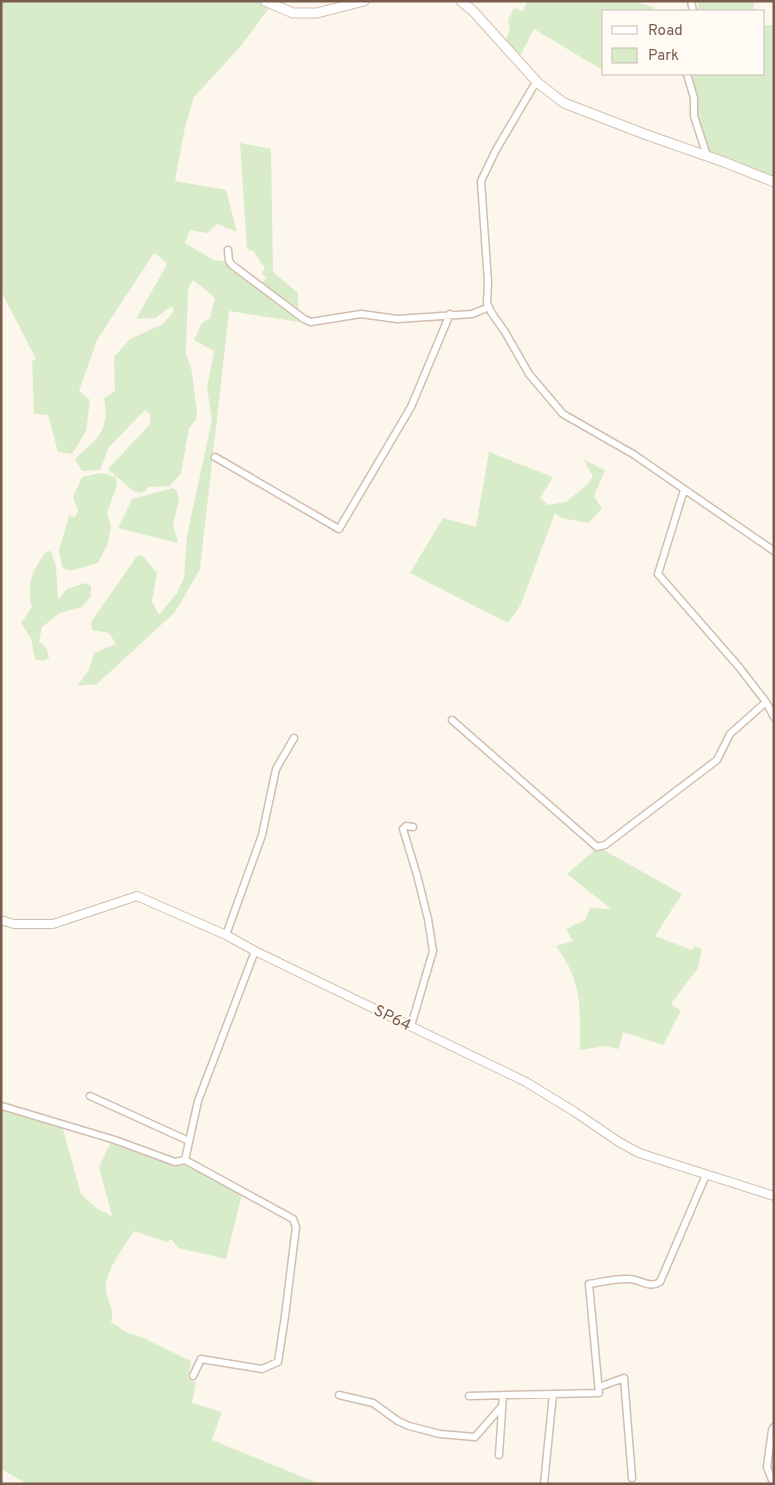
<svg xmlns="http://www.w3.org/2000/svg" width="775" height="1485" viewBox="0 0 775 1485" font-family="Overpass,sans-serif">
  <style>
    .green { fill: #d8ecc9 }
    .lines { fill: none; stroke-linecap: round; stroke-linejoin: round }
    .minor-casing { stroke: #d1beb0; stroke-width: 9 }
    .tertiary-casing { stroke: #d1beb0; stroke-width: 10 }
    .secondary-casing { stroke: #d6c0b0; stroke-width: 11 }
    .minor { stroke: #fff; stroke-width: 6 }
    .tertiary { stroke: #fff; stroke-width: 8 }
    .secondary { stroke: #fff; stroke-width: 9 }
    .labels { text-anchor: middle; stroke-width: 4; stroke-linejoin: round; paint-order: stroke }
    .street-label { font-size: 16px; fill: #7a5c4d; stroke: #fffaf3 }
  </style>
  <rect width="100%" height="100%" fill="#fdf6ec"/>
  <!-- green -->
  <path class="green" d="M1 1H262L270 7 240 47 194 97 185 127 175 181 226 190 237 232 217 224 207 233 190 230 185 243 213 260 227 262 259 285 267 278 262 274 265 268 253 251 247 249 240 143 271 149 273 272 298 293V313L306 323 229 311 200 569 175 612 97 684 77 686 89 670 94 653 116 644 109 633 92 630 91 622 137 556 142 555 157 573 152 601 159 615 177 593 184 578 187 536 212 420 207 388 214 351 194 340 202 323 210 318 215 298 193 280 188 289 186 354 191 367 197 410 196 420 189 428 181 473 170 486 149 487 142 493 133 491 108 469 150 424V414L145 410 109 447 100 470 82 471 75 459C97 438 110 432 104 398L115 391 114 357 130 339 163 324 174 311 172 306 155 318 136 319 166 266V262L154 253 97 340 79 391 90 400 86 431 72 454 58 452 48 415 34 414 32 361 36 359 1 291Z
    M527 1H631L654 7 652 11H604V71L534 29 520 56 505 41 510 30 508 20 514 8 523 11Z
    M698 1H754L753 11H698Z
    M764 25H774V179L709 152 701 130 692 74H764Z
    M489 452 553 477 540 498 548 505 566 502 587 485 593 477 584 460 605 470 594 496 602 509 588 523 561 518 555 513 521 604 508 623 410 573 443 518 476 527Z
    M101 473 116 477 117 485 107 513 111 526 108 543 98 563 70 571 62 567 59 550 69 516 75 517 78 511 73 497 82 477Z
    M173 488 177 491 179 500 173 525 178 543 118 528 132 499Z
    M51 551 56 566 58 600 67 589 85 583 91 586V596L82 607 60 613 42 627 39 641 47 649 49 658 43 661 35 659 31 638 21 623 32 607C26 583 32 571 46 552Z
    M596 849H602L682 894 655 936 692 950 695 946 702 949 698 968 671 1004 681 1011 663 1045 623 1032 619 1049 606 1046 580 1050C580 1006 583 983 556 946L573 941 566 929 585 920 590 908 611 909 567 874Z
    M6 1107 61 1122 81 1194 96 1208 112 1216 99 1167 111 1142 168 1161 186 1163 242 1194 226 1259 178 1248 171 1239 167 1242 134 1231C124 1247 104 1272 106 1291 108 1302 115 1311 111 1322L126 1332 143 1338 191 1361 188 1379 196 1382 192 1403 222 1412 212 1440 320 1484H27L1 1469V1110Z"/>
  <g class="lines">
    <defs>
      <path id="minor" d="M691 1 693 11
        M687 74 694 98V116L707 156
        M538 83 533 87 496 150 481 181 488 282 487 303 491 312 505 332 529 374 563 414 633 454 774 551
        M228 250 229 261 232 265 304 319 311 322 361 314 397 319 472 314 489 307
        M215 457 339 529 411 407 450 314
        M684 490 658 574 739 667 766 702 774 717
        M452 720 597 847 605 845 717 760 730 734 766 702
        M226 935 262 835 276 769 294 738
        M411 1026 433 951 428 919 417 875 403 829 406 826 413 827
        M90 1096 189 1141
        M1 1107 2 1106 115 1140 175 1162 185 1160
        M193 1376 201 1359 262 1369 278 1362 285 1316 296 1227 293 1219 185 1160 198 1101 255 951
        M599 1387 624 1378 632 1478
        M339 1395 373 1403 398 1421 409 1426 440 1434 475 1437 502 1406
        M469 1396 599 1393 589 1284C602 1282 616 1278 629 1279 640 1279 649 1289 660 1282L706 1175
        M499 1455 503 1395
        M772 1480 767 1467 772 1430 774 1427
        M544 1484 553 1394"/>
      <path id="tertiary" d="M1 920 14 924H53L137 896 226 935 255 951 526 1082 575 1112 619 1142 639 1153 774 1196"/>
      <path id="secondary" d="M265 1 293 13H317L364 1
        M461 1 473 11 538 83 564 103 647 135 724 162 774 182"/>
    </defs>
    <!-- minor casing -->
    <use href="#minor" class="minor-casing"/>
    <!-- tertiary casing -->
    <use href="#tertiary" class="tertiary-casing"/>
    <!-- secondary casing -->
    <use href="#secondary" class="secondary-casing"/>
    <!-- minor -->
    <use href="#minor" class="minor"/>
    <!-- tertiary -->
    <use href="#tertiary" class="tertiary"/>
    <!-- secondary -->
    <use href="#secondary" class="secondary"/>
  </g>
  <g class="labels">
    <!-- street labels -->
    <g class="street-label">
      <text transform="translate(393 1017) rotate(26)" y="6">SP64</text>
    </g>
  </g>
  <!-- border -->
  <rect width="775" height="1485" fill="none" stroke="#7a5c4d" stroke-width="5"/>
  <!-- legend -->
  <rect x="602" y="10" width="162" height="65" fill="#fffaf3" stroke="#cabbb1"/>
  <rect x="612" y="26" width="25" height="8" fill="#ffffff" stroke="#cabbb1"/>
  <text x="648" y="35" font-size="15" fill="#7a5c4d">Road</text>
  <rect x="612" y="48" width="25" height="15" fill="#d8ecc9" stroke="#cabbb1"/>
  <text x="648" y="60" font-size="15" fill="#7a5c4d">Park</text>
</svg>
